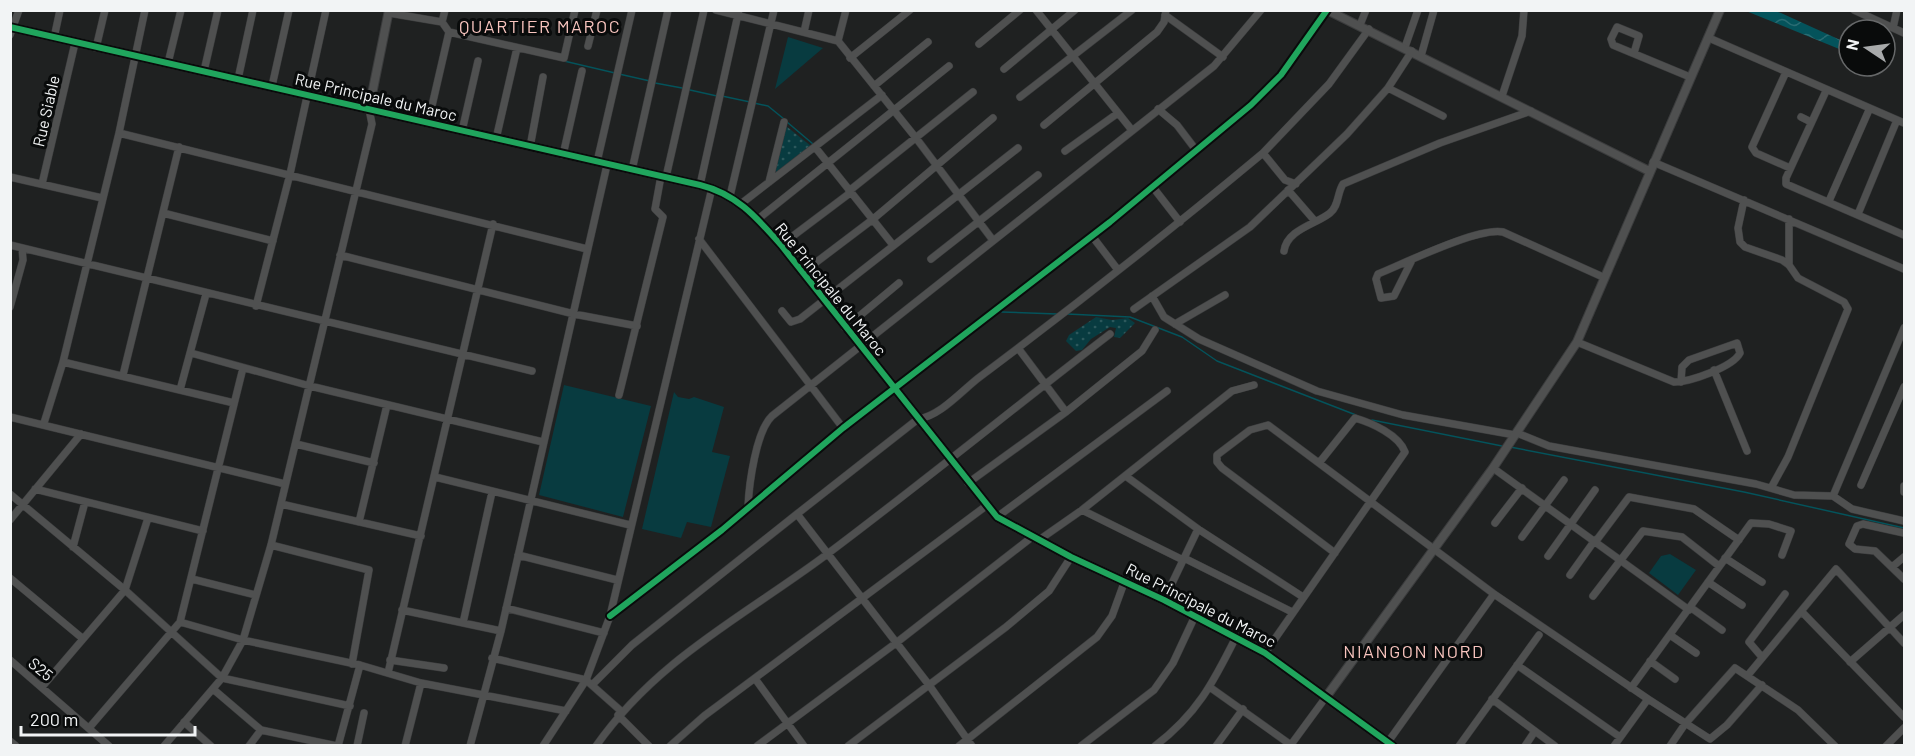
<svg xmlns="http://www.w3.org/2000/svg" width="1915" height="756" viewBox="0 0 1915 756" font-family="Barlow,sans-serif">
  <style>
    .grass { fill: url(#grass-dots) }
    .garden { fill: #083b40 }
    .water { fill: url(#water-waves) }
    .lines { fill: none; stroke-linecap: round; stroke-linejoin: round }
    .stream { stroke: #04535b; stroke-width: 1.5 }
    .minor-casing { stroke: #3b3c3d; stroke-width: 8 }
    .tertiary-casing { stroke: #3b3c3d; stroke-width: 10 }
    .minor { stroke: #4f5050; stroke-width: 7 }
    .tertiary { stroke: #4f5050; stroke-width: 8 }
    .cycleway-casing { stroke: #090b0b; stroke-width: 10 }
    .cycleway { stroke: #20a55d; stroke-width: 6 }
    .labels { text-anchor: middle; stroke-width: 6; stroke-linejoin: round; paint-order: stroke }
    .street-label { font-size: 16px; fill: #f2f4f5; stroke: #090b0b }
    .neighbourhood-label { font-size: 18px; letter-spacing: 1.5px; fill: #f9c5bf; stroke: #090b0b }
  </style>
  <defs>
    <pattern id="grass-dots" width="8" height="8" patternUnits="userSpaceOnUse" patternTransform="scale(1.5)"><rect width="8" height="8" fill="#083b40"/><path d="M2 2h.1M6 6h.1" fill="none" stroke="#2c585c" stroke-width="1.8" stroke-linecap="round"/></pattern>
    <pattern id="water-waves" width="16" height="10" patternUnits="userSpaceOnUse" patternTransform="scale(1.5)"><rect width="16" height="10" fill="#04535b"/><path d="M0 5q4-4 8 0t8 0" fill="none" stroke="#296c73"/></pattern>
  </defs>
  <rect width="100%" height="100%" fill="#1f2121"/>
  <!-- grass -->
  <path class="grass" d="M786 126 811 146 774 176Z
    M1096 317 1112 320 1128 318 1135 323 1120 338 1114 337 1116 328 1110 327 1091 339 1082 350 1076 351 1066 341 1069 335Z"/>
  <!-- garden -->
  <path class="garden" d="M788 37 823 48 775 89Z
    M564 385 651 406 623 517 539 495Z
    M674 392 678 397 689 399 694 397 724 407 712 452 730 456 711 527 687 522 681 538 642 529Z
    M1670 554 1696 570 1678 595 1649 573 1661 556Z"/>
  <!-- water -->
  <path class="water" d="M1746 11H1775L1781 13 1849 44V53Z"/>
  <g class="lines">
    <!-- stream -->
    <path class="stream" d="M564 61 615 73
      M619 74 650 81
      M655 83 682 88
      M690 90 717 96
      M722 96 750 102
      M754 103 768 106 784 119
      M787 122 813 144
      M1002 312 1057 314
      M1067 314 1130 317 1182 337 1217 361 1356 415
      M1372 420 1502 446
      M1510 447 1744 492 1904 528"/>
    <defs>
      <path id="minor" d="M445 10 442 22 449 32 564 58 575 10
        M716 10 838 41 916 138 992 239
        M1036 10 1131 129
        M1854 10 1904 33
        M389 13 442 22
        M1165 15 1223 57
        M1360 25 1366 10
        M1893 28 1897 10
        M804 32 809 10
        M10 35 19 10
        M54 38 60 10
        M1709 38 1904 123
        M838 41 846 10
        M979 44 1020 10
        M588 46 597 10
        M1405 47 1418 10
        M96 48 105 10
        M1634 53 1639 36 1617 27 1611 39 1613 45 1690 77
        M1421 56 1434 10
        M850 58 910 10
        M168 63 181 10
        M1004 69 1075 10
        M204 71 218 10
        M1786 72 1752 147 1756 153 1790 168
        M238 79 253 10
        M272 86 289 10
        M874 86 928 42
        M1388 88 1443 116
        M1826 91 1786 178V184L1904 235
        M1502 96 1522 36 1524 10
        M1020 97 1132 10
        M1158 109 1177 125 1196 150
        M1801 117 1811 122
        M428 123 449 32
        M1044 125 1157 32 1164 22 1166 10
        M462 131 478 61
        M119 133 587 249
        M496 139 517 48
        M530 147 543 77
        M815 147 893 245
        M1065 151 1118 113
        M1263 153 1329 84 1369 29
        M563 155 582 71
        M597 162 632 10
        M1653 162 1904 269
        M632 170 668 10
        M10 177 102 198
        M666 177 704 10
        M769 182 784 122
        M42 184 75 43
        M700 185 739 10
        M1152 186 1180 222
        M1288 190 1314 220
        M849 191 973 92
        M730 196 774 10
        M1744 200 1738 228 1740 242 1745 247 1782 260 1789 265 1798 278 1844 302 1848 309 1788 457 1771 488
        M1829 201 1869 110
        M742 203 882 95
        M163 213 273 241
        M1858 214 1897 120
        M758 219 949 66
        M1789 219V265
        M1092 236 1118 270
        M699 239 843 428
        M10 245 532 371
        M781 245 850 193
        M1284 251C1287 229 1317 224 1330 213 1339 206 1337 193 1343 184L1440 143 1531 111
        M340 255 574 314 637 326
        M931 259 1038 175
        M1412 260 1394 296 1381 298 1376 279 1378 274C1405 263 1478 227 1503 232L1603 277
        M802 273 872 220 993 118
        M1152 296 1164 317 1199 339 1317 391 1403 415 1515 435
        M256 306 290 174 326 10
        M10 307 23 260 22 248
        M1134 309 1250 227 1347 134 1388 88 1412 51
        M782 311 791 322 800 319 1018 148
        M1175 324 1225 295
        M845 328 899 283
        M1904 328 1833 496 1852 509 1904 521
        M1577 342 1674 382C1690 382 1733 367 1740 353L1737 343 1689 360 1682 367 1681 382
        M1018 348 1066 412
        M191 353 310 386 543 442
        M63 362 234 403
        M1714 370 1747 451
        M123 375 179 147
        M180 390 206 294
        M619 395 663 217 655 209 661 176
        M10 417 285 484
        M44 423 63 362 119 133 145 10
        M1517 433 1549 446 1756 484 1794 495 1833 496
        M296 444 374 463
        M1493 468 1689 610
        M435 477 630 525
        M1127 477 1198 529
        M968 483 1066 412 1142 351 1155 330
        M1861 485 1904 387
        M1904 486V492
        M35 489 203 531
        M10 494 125 590 222 678 350 706
        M281 504 421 536
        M748 507C749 484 756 431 772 416L1214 66 1261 10
        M1082 510 1232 391 1254 385
        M997 517 1167 391
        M10 520 81 434
        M359 522 387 405
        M1495 523 1522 488
        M1904 533 1863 524 1857 526 1849 544 1855 549 1875 551 1904 579
        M1522 537 1564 480
        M1039 540 1082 510 1183 560
        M1596 541 1629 497 1694 509 1739 540
        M271 545 369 570 352 664
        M73 547 85 502
        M1335 553 1222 468 1217 462V455L1250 430 1268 425 1494 594 1388 742
        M518 555 617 580
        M1548 556 1595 490
        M1184 558 1292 612
        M1725 558 1762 582
        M1892 567 1904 557
        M1570 575 1595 540
        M10 578 82 638
        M192 579 256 595
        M1708 582 1742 605
        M1494 594 1648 699 1614 746
        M1593 596 1643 531 1682 537 1719 566
        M1164 600 1198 529 1303 597
        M1690 607 1722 630
        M506 608 604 633
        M402 610 501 631
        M1802 612 1904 717
        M610 616 722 530 843 428 1110 222 1251 105 1281 75 1327 10
        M180 622 243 640 360 665 421 683 566 711
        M463 623 492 492
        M1670 635 1696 653
        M1265 653 1405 452C1399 435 1372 423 1355 418L1319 463
        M1761 656 1749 642 1785 594
        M492 658 586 680 621 711
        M10 660 109 746
        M390 660 444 668
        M1650 661 1675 679
        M1850 662 1904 615
        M1517 665 1620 737
        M388 673 493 224
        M1748 675 1836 569 1904 643
        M756 680 804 746
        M593 684 632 645 797 514
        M42 687 125 590 148 518
        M1211 688 1291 745
        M1631 688 1751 523 1769 524 1791 531 1782 555
        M213 689 261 730 337 746
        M1492 699 1555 746
        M1648 699 1710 739 1727 725 1762 685
        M618 715 649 746
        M184 722 211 746
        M89 728 180 622 243 368
        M10 741 16 746
        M164 746 222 678 243 640 271 545 372 124 369 109
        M249 746 261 730
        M338 746 360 665
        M357 746 364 713
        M405 746 421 683
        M470 746 501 631 607 165
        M543 746 586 680 610 616 712 188
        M596 746C657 659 743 617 826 555 922 483 1015 407 1110 334
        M670 746 704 716 986 506
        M757 746 896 643 1032 537
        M848 746 1006 627 1049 591 1071 557
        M959 746 1097 637 1112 616 1124 583
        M972 746 929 685 797 514 918 419C941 416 963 389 981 376 1077 304 1171 230 1263 153L1285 180 1296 184
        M1081 746 1154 690 1173 663 1195 616
        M1155 746C1197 714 1213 683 1236 637
        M1216 746 1243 709
        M1290 746 1326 697
        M1459 746 1539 635
        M1525 746 1535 731
        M1670 746 1685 724 1735 668 1798 710 1835 746
        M1886 746 1904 728"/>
      <path id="tertiary" d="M1327 10 1649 171
        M10 27 700 185C737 194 757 218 781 245L997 517 1071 557 1164 600 1265 653 1393 746
        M369 109 389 10
        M1326 697 1493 468 1577 342 1720 10"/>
    </defs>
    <!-- minor casing -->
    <use href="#minor" class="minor-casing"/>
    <!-- tertiary casing -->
    <use href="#tertiary" class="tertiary-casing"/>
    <!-- minor -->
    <use href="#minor" class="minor"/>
    <!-- tertiary -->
    <use href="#tertiary" class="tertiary"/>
    <defs>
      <path id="cycleway" d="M10 27 700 185C737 194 757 218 781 245L997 517 1071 557 1164 600 1265 653 1393 746
        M610 616 722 530 843 428 1110 222 1251 105 1281 75 1327 10"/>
    </defs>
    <!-- cycleway casing -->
    <use href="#cycleway" class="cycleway-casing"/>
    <!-- cycleway -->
    <use href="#cycleway" class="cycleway"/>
  </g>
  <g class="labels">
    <!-- street labels -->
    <g class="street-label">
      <text transform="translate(376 97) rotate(13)" y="6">Rue Principale du Maroc</text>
      <text transform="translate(46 111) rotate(-77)" y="6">Rue Siable</text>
      <text transform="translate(831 289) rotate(51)" y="6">Rue Principale du Maroc</text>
      <text transform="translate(1201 605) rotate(27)" y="6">Rue Principale du Maroc</text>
      <text transform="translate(41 669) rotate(40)" y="6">S25</text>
    </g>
    <!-- neighbourhood labels -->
    <g class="neighbourhood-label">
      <text x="540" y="33">QUARTIER MAROC</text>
      <text x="1414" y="658">NIANGON NORD</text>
    </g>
  </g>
  <!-- border -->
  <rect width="1915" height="756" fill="none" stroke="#f2f4f5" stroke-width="24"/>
  <!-- north arrow -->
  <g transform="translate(1867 48) rotate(283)"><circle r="28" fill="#090b0b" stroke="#666869" stroke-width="1.5"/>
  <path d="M0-4.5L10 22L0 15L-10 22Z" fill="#a8aaab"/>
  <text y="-9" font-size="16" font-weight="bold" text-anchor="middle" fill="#f2f4f5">N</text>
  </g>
  <!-- scale -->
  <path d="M21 726v9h174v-9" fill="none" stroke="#f2f4f5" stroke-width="3"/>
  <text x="30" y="726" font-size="18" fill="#f2f4f5" stroke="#090b0b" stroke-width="4.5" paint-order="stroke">200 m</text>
</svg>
